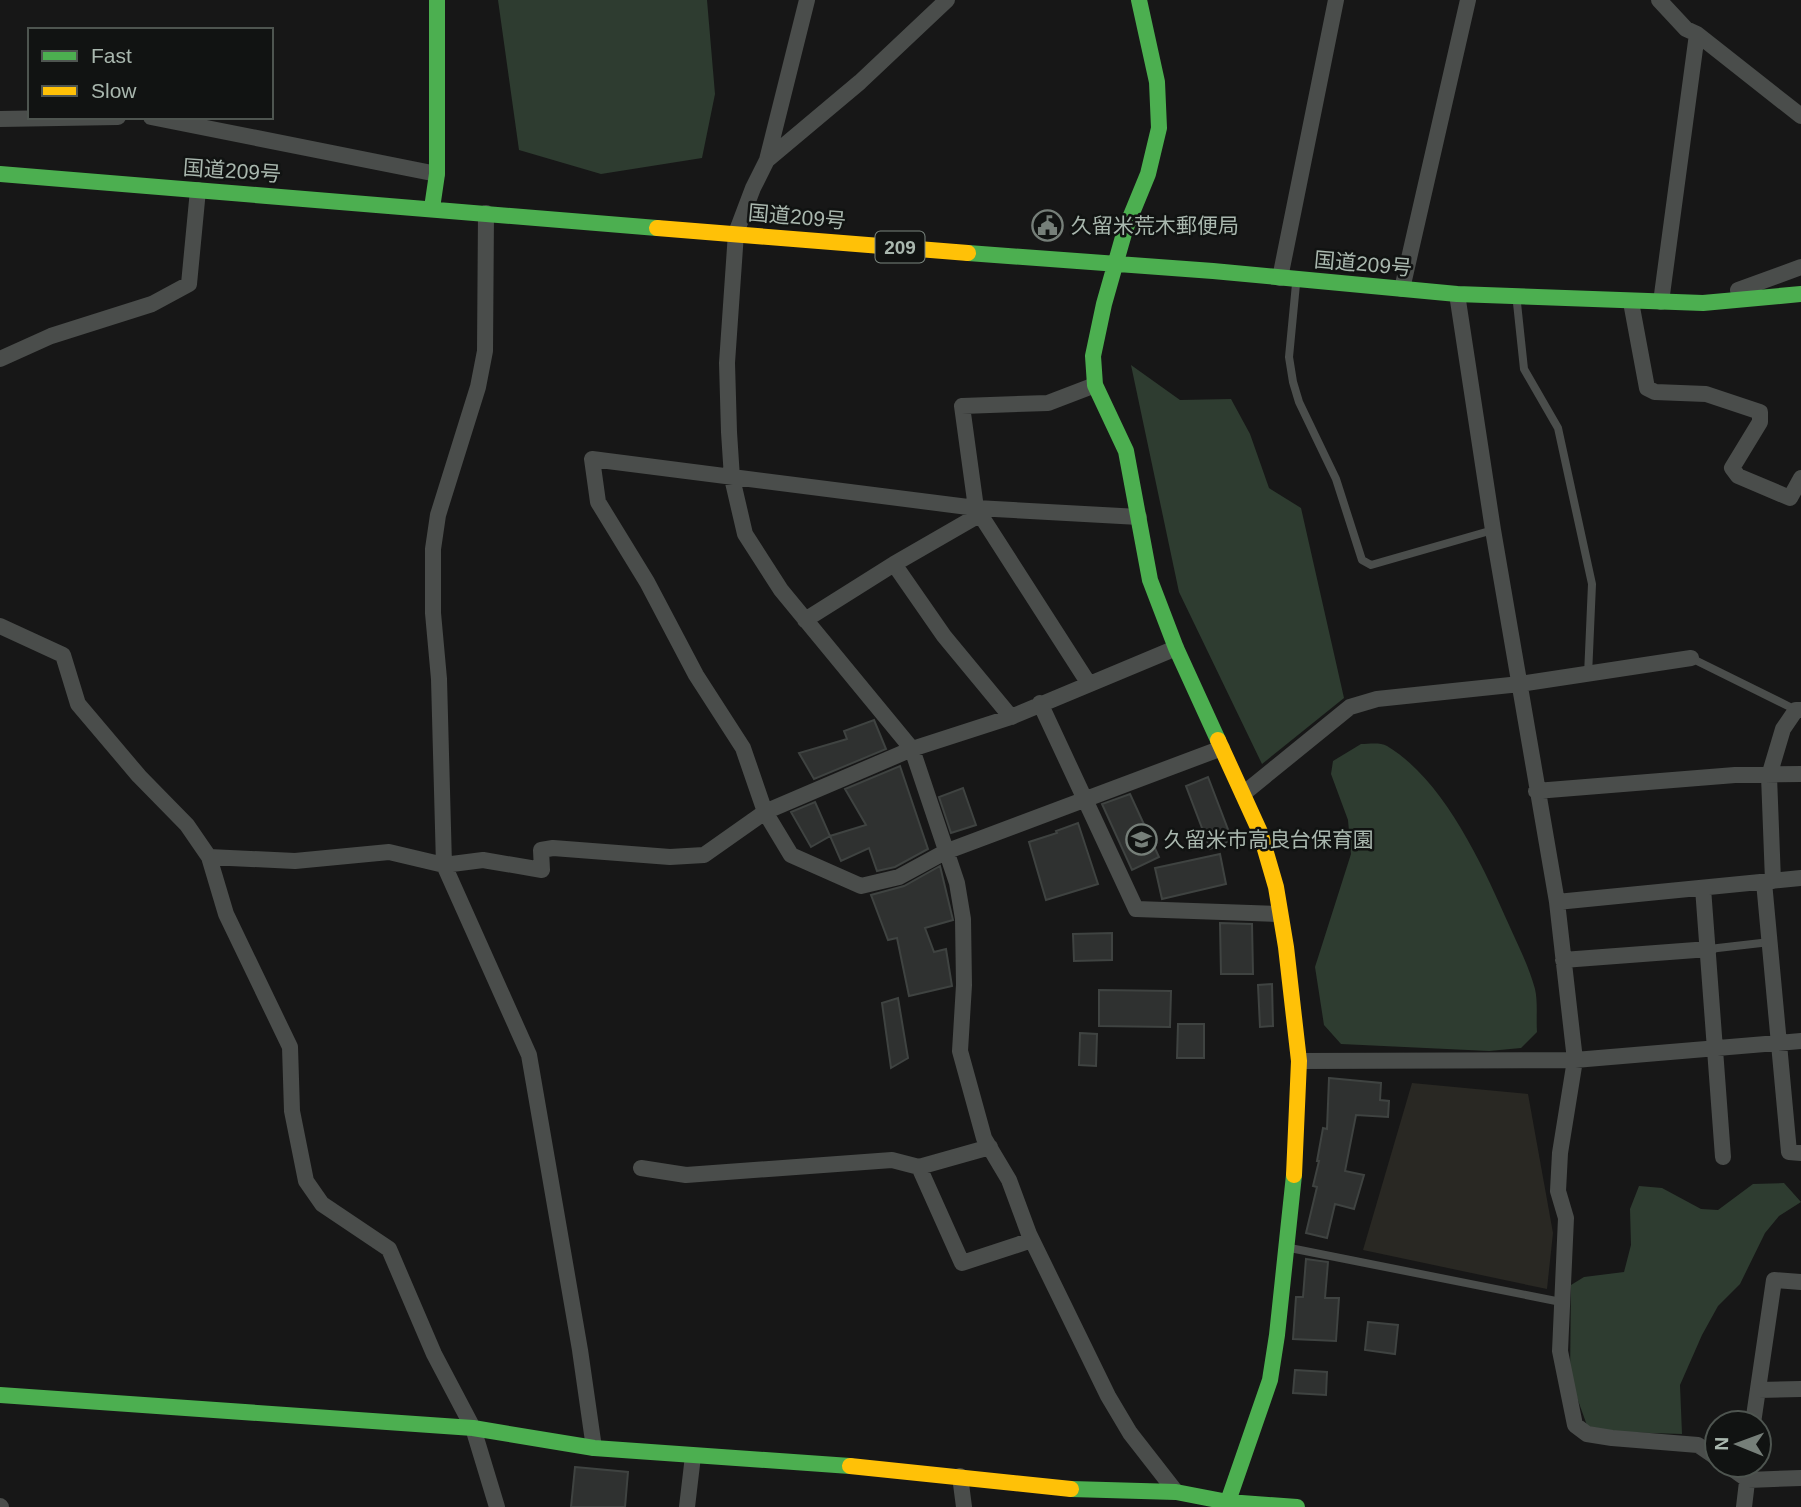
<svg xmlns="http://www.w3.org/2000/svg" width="1801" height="1507" viewBox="0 0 1801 1507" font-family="Arial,'Noto Sans JP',sans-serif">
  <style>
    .green { fill: #292823 }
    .water { fill: #2e3c30 }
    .building { fill: #2f3130; stroke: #3f4341; stroke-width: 2 }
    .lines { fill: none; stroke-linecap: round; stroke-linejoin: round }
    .lane { stroke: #4a4d4b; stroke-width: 8 }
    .street { stroke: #4a4d4b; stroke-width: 16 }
    .fast { stroke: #4caf50; stroke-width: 16 }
    .slow { stroke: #ffc107; stroke-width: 16 }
    .labels { text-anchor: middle; stroke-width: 5; stroke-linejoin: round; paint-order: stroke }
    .shield { fill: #111312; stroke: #7b867f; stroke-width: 2 }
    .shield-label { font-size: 19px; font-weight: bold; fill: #a9b7ae }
    .street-label { font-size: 21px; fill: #a9b7ae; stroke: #111312 }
    .poi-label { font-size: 21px; fill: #a9b7ae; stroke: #111312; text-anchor: start }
  </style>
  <rect width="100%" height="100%" fill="#171717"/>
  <!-- green -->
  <path class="green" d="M1412 1083 1528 1094 1553 1233 1547 1289 1363 1250Z"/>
  <!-- water -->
  <path class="water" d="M498 0H707L715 94 702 158 601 174 519 150Z
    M1131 365 1180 400 1231 399 1250 434 1269 488 1301 508 1344 698 1262 764 1179 592Z
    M1361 744C1369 744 1380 742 1387 746 1444 780 1483 866 1509 925 1518 945 1529 967 1535 989 1538 1002 1536 1018 1537 1032L1521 1048 1489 1051 1341 1044 1324 1025 1315 967 1351 854 1348 820 1331 774 1333 761Z
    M1784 1183 1801 1202 1779 1216 1765 1233 1740 1284 1718 1306 1702 1335 1680 1385 1682 1434 1589 1431 1570 1378 1571 1285 1584 1277 1624 1272 1631 1245 1630 1209 1639 1186 1662 1188 1701 1209 1718 1210 1753 1184Z"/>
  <!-- building -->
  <path class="building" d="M874 720 886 749 814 779 799 753 847 739 844 731Z
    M900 766 928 849 895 867 877 871 869 848 841 861 830 836 866 825 845 789Z
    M1208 777 1232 840 1210 849 1186 786Z
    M963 788 976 825 951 833 939 797Z
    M1130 794 1159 857 1132 870 1102 804Z
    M815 802 830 836 811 847 791 812Z
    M1078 823 1098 884 1046 900 1029 842 1057 833 1056 831Z
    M1220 854 1226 884 1162 899 1155 868Z
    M940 866 953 920 925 928 934 952 946 949 952 986 909 996 897 938 888 940 871 895 904 886Z
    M1220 923 1252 924 1253 974H1221Z
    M1112 933V960L1074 961 1073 934Z
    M1272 984 1273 1026 1260 1027 1258 985Z
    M1099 990 1171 991 1170 1027 1099 1026Z
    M898 998 908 1058 891 1068 882 1003Z
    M1178 1024H1204V1058H1177Z
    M1080 1033 1097 1034 1096 1066 1079 1065Z
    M1329 1078 1381 1083 1380 1100 1389 1101 1388 1117 1356 1115 1345 1171 1364 1175 1354 1209 1335 1204 1327 1238 1306 1233 1317 1187 1313 1186 1319 1161H1317L1323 1128 1327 1129Z
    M1306 1259 1328 1262 1325 1298H1339L1336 1341 1293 1339 1296 1297H1303Z
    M1368 1322 1398 1325 1395 1354 1365 1350Z
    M1295 1370 1327 1372 1326 1395 1293 1393Z
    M575 1467 628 1472 625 1507H571Z"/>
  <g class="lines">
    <!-- lane -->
    <path class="lane" d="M1296 284 1289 357 1293 382 1299 402 1336 479 1362 560 1371 565 1493 530
      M1517 303 1524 369 1558 428 1592 584 1588 675
      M1691 658 1796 710
      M1709 949 1770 942
      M1290 1248 1561 1302"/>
    <!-- street -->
    <path class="street" d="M807 0 767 160 753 188 736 233 727 363 729 432 732 478 745 534 781 590 912 749 957 883 963 919 964 985 960 1051 984 1138 1009 1180 1029 1234 1108 1396 1130 1433 1176 1492
      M1659 0 1686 29 1697 34 1801 116
      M151 117 437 174
      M0 119 118 117
      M767 160 860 82 947 0
      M486 213 485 351 478 387 438 515 433 549V613L439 679 444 865 529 1055 580 1350 594 1448
      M1280 278 1336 0
      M1402 289 1468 0
      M1738 290 1801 267
      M1457 294 1493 530 1557 902 1575 1060 1560 1153 1558 1191 1566 1218 1560 1351 1575 1425 1587 1434 1612 1438 1698 1445 1717 1458
      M1631 302 1647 388 1655 392 1706 394 1760 412V422L1732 468 1738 476 1790 498 1801 478
      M1661 302 1697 34
      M0 359 51 336 152 304 189 284 198 190
      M1139 517 976 508 592 459 598 502 647 582 696 675 743 748 765 812 791 855 861 886 899 877 945 852 1222 748
      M894 564 944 636 1011 717
      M805 620 894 564 979 515
      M0 626 63 655 78 704 139 776 187 825 209 857 226 914 290 1047 292 1111 306 1181 322 1204 389 1249 434 1354 473 1428 497 1507
      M1089 684 976 508 962 406 1048 403 1095 385
      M1040 703 1136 909 1280 914
      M1536 791 1735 775 1801 774
      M1243 794 1350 707 1377 699 1520 684 1691 658
      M209 857 295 861 389 852 444 865 483 860 542 870 541 850 553 848 670 857 704 855 765 812 912 749 1011 717 1176 648
      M1773 881 1769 776 1783 729 1796 710H1801
      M1764 882 1789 1152 1801 1153
      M1703 888 1723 1157
      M1557 902 1801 878
      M1563 960 1709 949
      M1299 1061 1575 1060 1801 1041
      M919 1167 962 1263 1032 1240
      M641 1168 686 1175 892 1160 919 1167 990 1147
      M1758 1390 1801 1389
      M1753 1423 1774 1280 1801 1282
      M1727 1465 1748 1480 1801 1478
      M960 1476 964 1507
      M0 1506 1 1507
      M687 1507 693 1456
      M1744 1507 1749 1465"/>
    <!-- fast -->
    <path class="fast" d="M1139 0 1157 82 1159 128 1148 174 1125 230 1104 304 1093 356 1095 385 1126 451 1150 580 1176 648 1218 740
      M0 174 657 228
      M432 208 437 174V0
      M968 253 1213 271 1457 294 1703 303 1801 294
      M0 1395 473 1428 594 1448 850 1466
      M1071 1489 1176 1492 1228 1502 1297 1507
      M1226 1507 1270 1380 1277 1335 1294 1175"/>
    <!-- slow -->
    <path class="slow" d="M657 228 968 253
      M1218 740 1260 832 1276 887 1286 947 1299 1061 1294 1175
      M850 1466 1071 1489"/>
  </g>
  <!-- icons -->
  <defs>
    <symbol id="civic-ring" viewBox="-11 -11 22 22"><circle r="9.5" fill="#111312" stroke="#767f79" stroke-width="1.5"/><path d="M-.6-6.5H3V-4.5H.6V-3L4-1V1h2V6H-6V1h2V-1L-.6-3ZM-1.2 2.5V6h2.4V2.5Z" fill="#767f79"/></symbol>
    <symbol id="school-ring" viewBox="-11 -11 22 22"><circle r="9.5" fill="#111312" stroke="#767f79" stroke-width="1.5"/><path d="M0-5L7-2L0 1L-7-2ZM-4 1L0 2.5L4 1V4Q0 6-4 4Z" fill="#767f79"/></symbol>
  </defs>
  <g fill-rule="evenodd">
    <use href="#civic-ring" x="1030" y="208" width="35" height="35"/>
    <use href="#school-ring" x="1124" y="822" width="35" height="35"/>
  </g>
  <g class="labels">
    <!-- shield labels -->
    <rect class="shield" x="875.5" y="231.5" width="49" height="31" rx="5"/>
    <g class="shield-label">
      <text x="900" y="254">209</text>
    </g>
    <!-- street labels -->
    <g class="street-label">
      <text transform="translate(232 171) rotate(4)" y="7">国道209号</text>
      <text transform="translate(797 217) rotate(5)" y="7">国道209号</text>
      <text transform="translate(1363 264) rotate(5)" y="7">国道209号</text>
    </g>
    <!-- poi labels -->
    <g class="poi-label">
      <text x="1071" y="233">久留米荒木郵便局</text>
      <text x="1164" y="847">久留米市高良台保育園</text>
    </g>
  </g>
  <!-- legend -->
  <rect x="28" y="28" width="245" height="91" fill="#111312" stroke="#4e5550" stroke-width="2"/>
  <rect x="42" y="51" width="35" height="10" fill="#4caf50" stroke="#4e5550" stroke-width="2"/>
  <text x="91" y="63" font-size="21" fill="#a9b7ae">Fast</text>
  <rect x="42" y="86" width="35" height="10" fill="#ffc107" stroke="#4e5550" stroke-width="2"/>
  <text x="91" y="98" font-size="21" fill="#a9b7ae">Slow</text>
  <!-- north arrow -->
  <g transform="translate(1738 1444) rotate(271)"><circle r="33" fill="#111312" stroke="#4e5550" stroke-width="2"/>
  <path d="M0-5L12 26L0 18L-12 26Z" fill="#767f79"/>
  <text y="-10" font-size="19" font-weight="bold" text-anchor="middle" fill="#a9b7ae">N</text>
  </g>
</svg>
